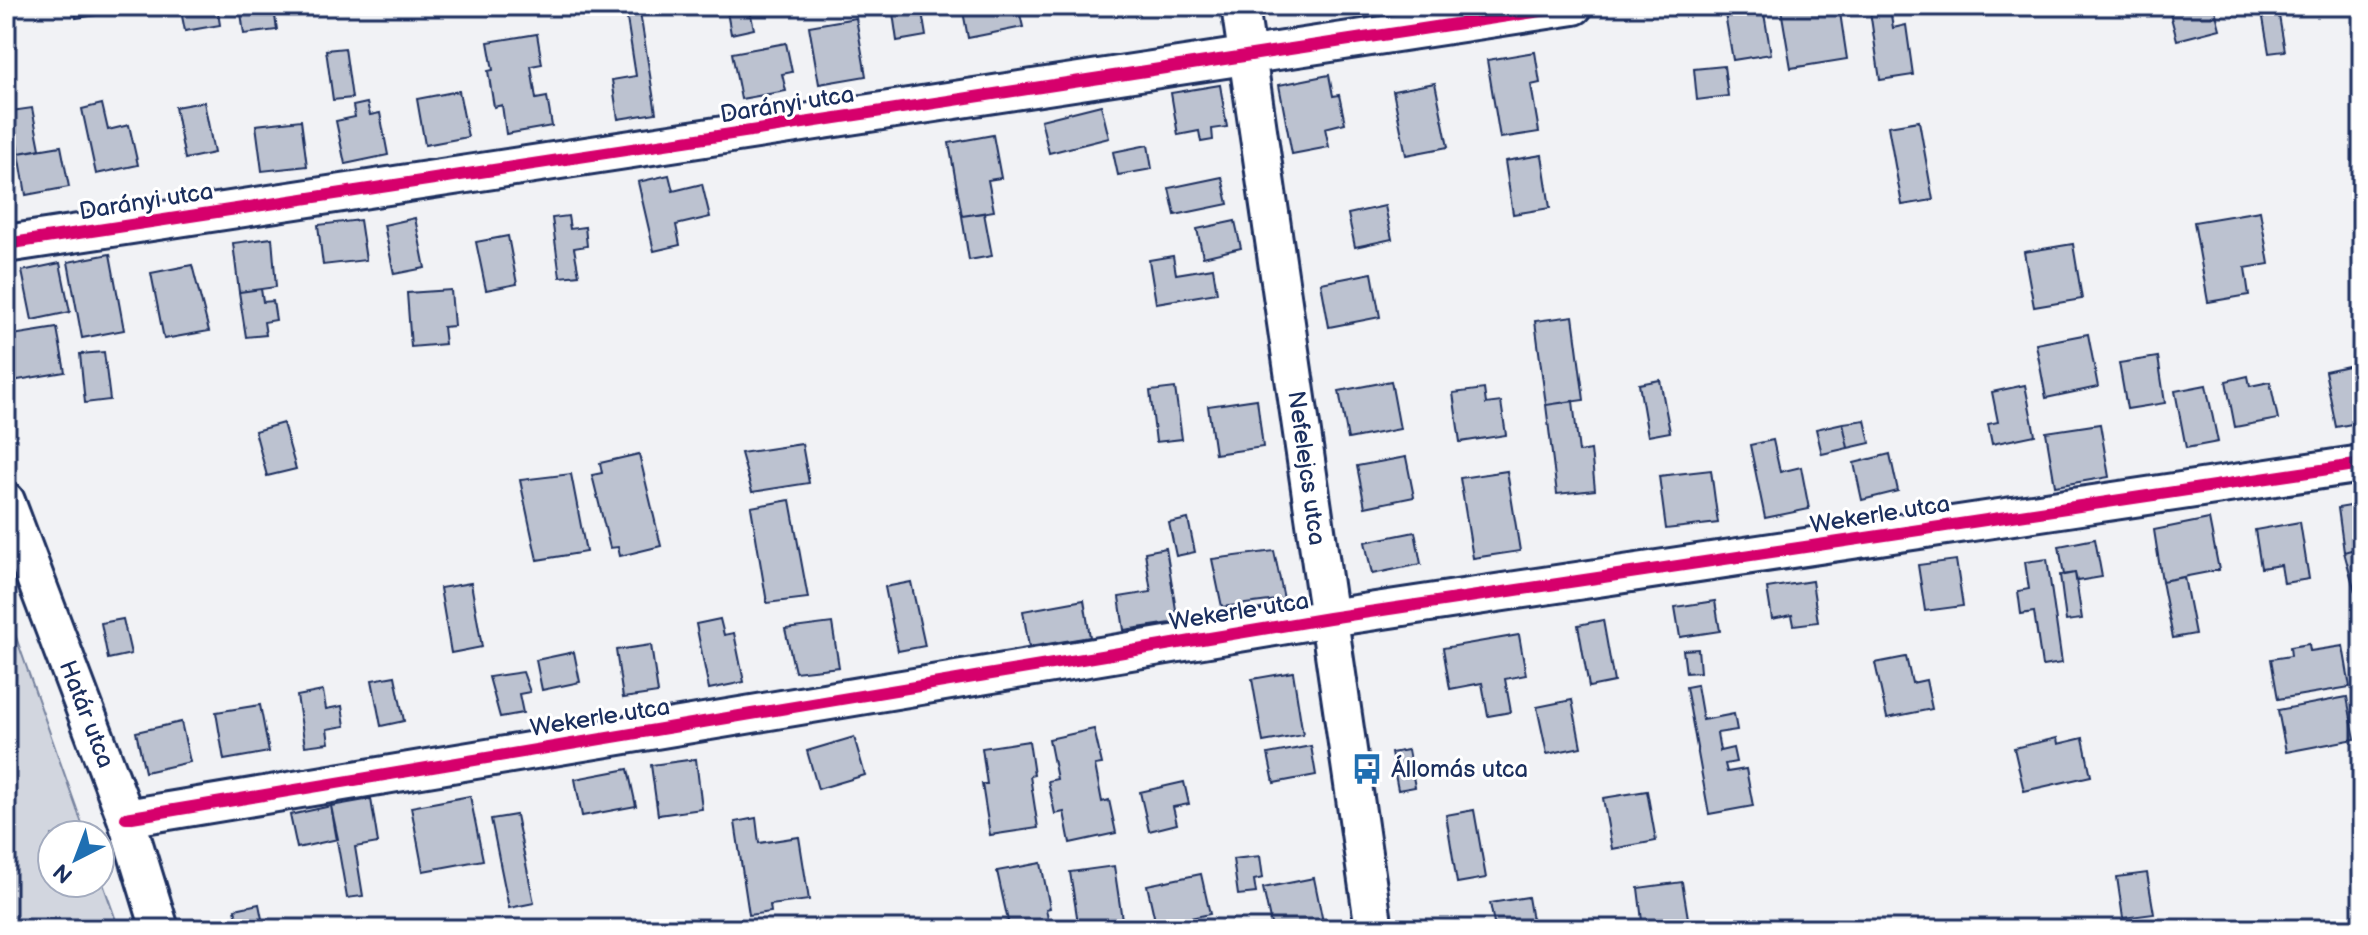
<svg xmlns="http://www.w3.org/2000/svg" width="2368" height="935" viewBox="0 0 2368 935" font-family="'Balsamiq Sans',sans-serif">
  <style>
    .green { fill: #d2d6df; stroke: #76829e; stroke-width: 2 }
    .building { fill: #bcc2d0; stroke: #1b2f5e; stroke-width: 2 }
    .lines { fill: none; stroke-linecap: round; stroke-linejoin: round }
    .minor-casing { stroke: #1b2f5e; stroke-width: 42 }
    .minor { stroke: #fff; stroke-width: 36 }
    .cycleway-casing { stroke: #fff; stroke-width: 17 }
    .cycleway { stroke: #d6006c; stroke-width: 12 }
    .labels { text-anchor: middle; stroke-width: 6; stroke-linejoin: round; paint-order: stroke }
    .street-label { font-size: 24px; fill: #1b2f5e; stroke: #fff }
    .poi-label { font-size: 24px; fill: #1b2f5e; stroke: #fff; text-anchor: start }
  </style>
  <rect width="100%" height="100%" fill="#f1f2f5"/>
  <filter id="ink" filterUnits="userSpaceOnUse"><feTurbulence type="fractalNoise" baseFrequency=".0125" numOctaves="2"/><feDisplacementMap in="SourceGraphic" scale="16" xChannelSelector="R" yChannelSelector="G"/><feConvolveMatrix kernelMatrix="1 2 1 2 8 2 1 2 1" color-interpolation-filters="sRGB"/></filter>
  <g filter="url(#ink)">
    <!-- green -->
    <path class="green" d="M6 609 86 835H52V883H100V875L119 929H6Z"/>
    <!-- building -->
    <path class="building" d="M74 6H129L130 10 76 18Z
      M180 6H217L220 25 185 31Z
      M240 6H284L285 14 275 16 277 30 244 34Z
      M625 6H639L656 113 618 119 612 80 636 76Z
      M726 6H749L754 29 731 34Z
      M892 6H921L926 36 897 41Z
      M962 6H1018L1023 27 968 38Z
      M1800 6H1839L1847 59 1791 68 1781 9Z
      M2168 6H2214L2220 29 2177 40Z
      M2261 6H2293L2295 13 2279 16 2285 51 2269 53Z
      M1763 8 1771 54 1733 60 1725 14Z
      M1890 8 1893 28 1906 25 1913 75 1880 80 1870 11Z
      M856 18 866 76 819 84 809 26Z
      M537 34 542 64 531 66 536 99 547 97 552 126 506 134 502 105 494 107 488 71 493 70 488 42Z
      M786 43 792 72 782 74 786 91 741 99 732 53Z
      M345 48 352 98 333 100 326 50Z
      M1535 52 1540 83 1531 85 1539 132 1500 138 1487 60Z
      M1724 66 1728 96 1697 100 1694 69Z
      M1329 75 1333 96 1339 95 1345 123 1325 128 1329 147 1292 154 1279 85Z
      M1435 83 1448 147 1406 155 1393 91Z
      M1220 85 1227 127 1212 129 1213 140 1201 142 1199 131 1178 135 1171 93Z
      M459 91 468 137 425 145 417 99Z
      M204 102 214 153 185 159 175 107Z
      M367 103 370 115 380 113 388 155 345 164 336 121 355 117 353 106Z
      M102 104 108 130 129 125 138 165 96 174 82 109Z
      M1101 105 1109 138 1049 153 1041 120Z
      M32 108 40 149 19 153 11 111Z
      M301 120 307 166 262 171 256 125Z
      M1919 121 1933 200 1902 205 1888 126Z
      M993 135 1001 178 988 180 994 211 962 216 949 143Z
      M1148 145 1152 169 1118 175 1113 152Z
      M61 146 69 187 26 195 19 153Z
      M1542 155 1550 208 1513 214 1505 161Z
      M669 175 673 191 702 184 710 217 676 225 680 245 654 251 638 182Z
      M1222 177 1228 204 1175 215 1169 188Z
      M1385 206 1392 239 1355 247 1348 214Z
      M2260 211 2269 264 2245 268 2249 295 2208 302 2194 222Z
      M984 213 992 256 969 260 962 216Z
      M568 216 570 229 585 227 587 246 574 248 579 275 560 277 552 218Z
      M415 218 425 268 394 274 384 225Z
      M360 220 366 260 323 265 318 225Z
      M1235 221 1241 248 1203 257 1197 229Z
      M508 236 517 284 486 290 476 242Z
      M272 238 276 287 239 292 233 243Z
      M2073 244 2082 299 2034 307 2024 252Z
      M110 254 124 330 82 338 68 262Z
      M1173 256 1176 274 1213 268 1217 293 1156 303 1149 260Z
      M60 263 70 312 32 320 22 271Z
      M192 265 209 331 164 339 151 273Z
      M1372 273 1380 317 1329 327 1321 283Z
      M261 289 263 302 273 301 276 320 264 322 266 335 246 337 239 292Z
      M451 290 454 326 443 327 445 344 411 347 407 293Z
      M1573 316 1584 400 1546 405 1535 321Z
      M57 328 65 372 6 382V336Z
      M2088 334 2098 387 2046 398 2036 344Z
      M104 352 110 400 85 403 80 354Z
      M2158 357 2165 403 2127 409 2119 363Z
      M2353 365 2362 408V422L2336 427 2325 371Z
      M2248 376 2250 386 2270 382 2278 419 2235 427 2226 381Z
      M1660 380 1670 432 1648 436 1639 384Z
      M1391 381 1400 429 1348 439 1339 391Z
      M2025 385 2035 435 1992 444 1988 424 1998 422 1992 392Z
      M2206 385 2218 442 2186 448 2175 391Z
      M1175 388 1182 439 1156 442 1150 391Z
      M1484 389 1486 404 1501 402 1506 435 1460 442 1453 393Z
      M1257 399 1263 447 1215 454 1208 406Z
      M1573 401 1579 452 1591 450 1595 490 1557 494 1546 405Z
      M1865 420 1870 443 1848 448 1843 423Z
      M283 423 296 469 267 476 255 431Z
      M1843 423 1848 448 1822 454 1816 429Z
      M2100 424 2109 477 2055 486 2046 432Z
      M1773 440 1780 472 1801 467 1809 509 1765 518 1750 445Z
      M802 444 809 483 752 492 741 453Z
      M639 454 661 546 620 556 618 547 610 548 592 475 602 473 600 463Z
      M1890 454 1898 491 1862 500 1854 463Z
      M1406 457 1414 497 1365 507 1357 466Z
      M1711 470 1718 523 1666 529 1659 476Z
      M1507 471 1520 551 1473 558 1460 478Z
      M571 474 586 552 537 560 520 480Z
      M790 500 808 598 767 603 751 507Z
      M2362 504V547L2344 552 2338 508Z
      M1188 519 1195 552 1176 556 1169 523Z
      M2209 519 2219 570 2162 581 2154 530Z
      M2300 522 2309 579 2284 583 2281 565 2261 568 2255 530Z
      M1415 532 1421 564 1372 574 1365 542Z
      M2095 539 2102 577 2077 581 2075 573 2064 575 2059 546Z
      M2362 547V590L2355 592 2344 552Z
      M1166 548 1178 622 1124 630 1119 597 1151 592 1145 552Z
      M1274 551 1284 599 1222 607 1212 559Z
      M2047 559 2062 663 2042 666 2034 612 2021 614 2018 591 2029 589 2025 562Z
      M1956 560 1963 606 1925 611 1918 565Z
      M2075 573 2082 619 2066 621 2060 575Z
      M2184 577 2195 634 2173 638 2162 581Z
      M1812 581 1818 622 1794 625 1792 615 1772 619 1767 588Z
      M911 582 925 646 898 651 885 587Z
      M471 583 482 647 451 653 440 588Z
      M1084 600 1090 637 1029 647 1023 611Z
      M1715 601 1720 631 1680 637 1675 607Z
      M123 619 131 654 108 659 101 623Z
      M720 619 724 635 734 633 744 682 709 689 696 624Z
      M1603 620 1614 682 1589 687 1578 625Z
      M832 623 839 667 795 672 785 629Z
      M1519 635 1526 675 1505 679 1511 712 1488 716 1482 683 1450 689 1443 648Z
      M2309 644 2310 651 2343 646 2350 687 2278 699 2271 659 2291 656 2290 647Z
      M651 645 658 693 623 698 616 650Z
      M1698 649 1700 672 1686 673 1683 650Z
      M574 652 580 682 542 690 536 660Z
      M1906 657 1912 683 1926 680 1932 709 1887 718 1875 663Z
      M523 672 530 692 519 694 523 713 500 717 489 677Z
      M1293 672 1303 735 1263 742 1252 679Z
      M395 676 404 721 381 726 372 680Z
      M1697 685 1703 720 1734 714 1737 730 1717 733 1720 751 1733 748 1736 762 1725 764 1727 772 1746 769 1753 806 1709 814 1686 687Z
      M323 691 326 709 342 706 345 726 327 729 329 743 305 746 297 696Z
      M2347 697 2355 739 2286 752 2278 710Z
      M1572 700 1581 747 1547 754 1537 707Z
      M260 705 269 752 224 760 216 712Z
      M181 722 190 762 145 772 136 732Z
      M1094 729 1102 764 1095 765 1102 802 1109 800 1116 833 1070 843 1064 812 1055 814 1048 781 1057 779 1049 739Z
      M854 737 865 775 818 789 807 751Z
      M2057 738 2058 744 2083 738 2091 776 2024 791 2014 748Z
      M1029 741 1034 775 1030 776 1038 828 990 835 982 784H987L982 748Z
      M1311 746 1316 775 1274 783 1268 754Z
      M1408 750 1415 787 1398 790 1391 753Z
      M696 759 702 809 658 815 651 765Z
      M628 769 636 806 582 816 575 779Z
      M1184 782 1189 804 1173 807 1177 824 1149 831 1140 792Z
      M1647 791 1656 841 1612 849 1603 798Z
      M470 796 483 860 423 871 411 807Z
      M371 799 378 843 355 847 363 896 347 898 331 806Z
      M331 806 338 839 297 848 290 815Z
      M1474 810 1486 878 1457 883 1446 815Z
      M516 815 534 903 509 908 491 819Z
      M756 818 759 843 799 837 809 900 770 905 771 912 749 915 735 822Z
      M1260 856 1263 878 1254 880 1256 893 1238 895 1233 859Z
      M1041 863 1050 908 1046 909 1050 929H1002L1001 923 1008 921 997 871Z
      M1114 866 1123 926 1117 927V929H1079L1070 872Z
      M2147 873 2154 914 2123 918 2117 877Z
      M1201 874 1210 914 1156 925 1147 885Z
      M1314 878 1323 922 1290 929H1272L1263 888Z
      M1682 882 1689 924 1643 929 1638 888Z
      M1528 897 1533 926 1495 929 1490 903Z
      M259 904 264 929H225L223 922 237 919 235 909Z
      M2353 919 2355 929H2320L2319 925Z"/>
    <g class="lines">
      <defs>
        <path id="minor" d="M1240 6 1374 929
          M6 244 1574 6
          M6 501 126 818 160 929
          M126 818 1329 618 2362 464"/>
      </defs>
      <!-- minor casing -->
      <use href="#minor" class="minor-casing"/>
      <!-- minor -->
      <use href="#minor" class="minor"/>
      <defs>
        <path id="cycleway" d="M6 244 1574 6
          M126 818 1329 618 2362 464"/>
      </defs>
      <!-- cycleway casing -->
      <use href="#cycleway" class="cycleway-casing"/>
      <!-- cycleway -->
      <use href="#cycleway" class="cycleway"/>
    </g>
  </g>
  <!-- icons -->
  <defs>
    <symbol id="bus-bare" viewBox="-9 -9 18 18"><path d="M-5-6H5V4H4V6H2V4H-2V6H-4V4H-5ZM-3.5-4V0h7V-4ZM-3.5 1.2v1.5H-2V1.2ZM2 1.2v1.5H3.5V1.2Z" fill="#1f6fb2" stroke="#fff" stroke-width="2.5" paint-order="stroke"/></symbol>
  </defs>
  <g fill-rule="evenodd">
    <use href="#bus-bare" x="1345" y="747" width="44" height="44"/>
  </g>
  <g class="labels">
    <!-- street labels -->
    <g class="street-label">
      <text transform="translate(787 104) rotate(-9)" y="8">Darányi utca</text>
      <text transform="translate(146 201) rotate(-9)" y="8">Darányi utca</text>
      <text transform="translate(1307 468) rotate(82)" y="8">Nefelejcs utca</text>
      <text transform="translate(1880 514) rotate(-9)" y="8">Wekerle utca</text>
      <text transform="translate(1239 611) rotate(-9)" y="8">Wekerle utca</text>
      <text transform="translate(87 714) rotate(69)" y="8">Határ utca</text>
      <text transform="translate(600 717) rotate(-9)" y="8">Wekerle utca</text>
    </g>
    <!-- poi labels -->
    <g class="poi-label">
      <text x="1391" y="777">Állomás utca</text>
    </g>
  </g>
  <!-- margin -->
  <rect width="2368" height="935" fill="none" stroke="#fff" stroke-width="32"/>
  <rect x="16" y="16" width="2336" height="903" fill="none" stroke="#1b2f5e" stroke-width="3" filter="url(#ink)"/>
  <!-- north arrow -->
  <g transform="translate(76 859) rotate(222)"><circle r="38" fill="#ffffff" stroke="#a4acbf" stroke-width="2"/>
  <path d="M0-6L14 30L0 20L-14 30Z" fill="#1f6fb2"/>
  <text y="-12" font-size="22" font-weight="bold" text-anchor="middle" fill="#1b2f5e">N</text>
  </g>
</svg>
